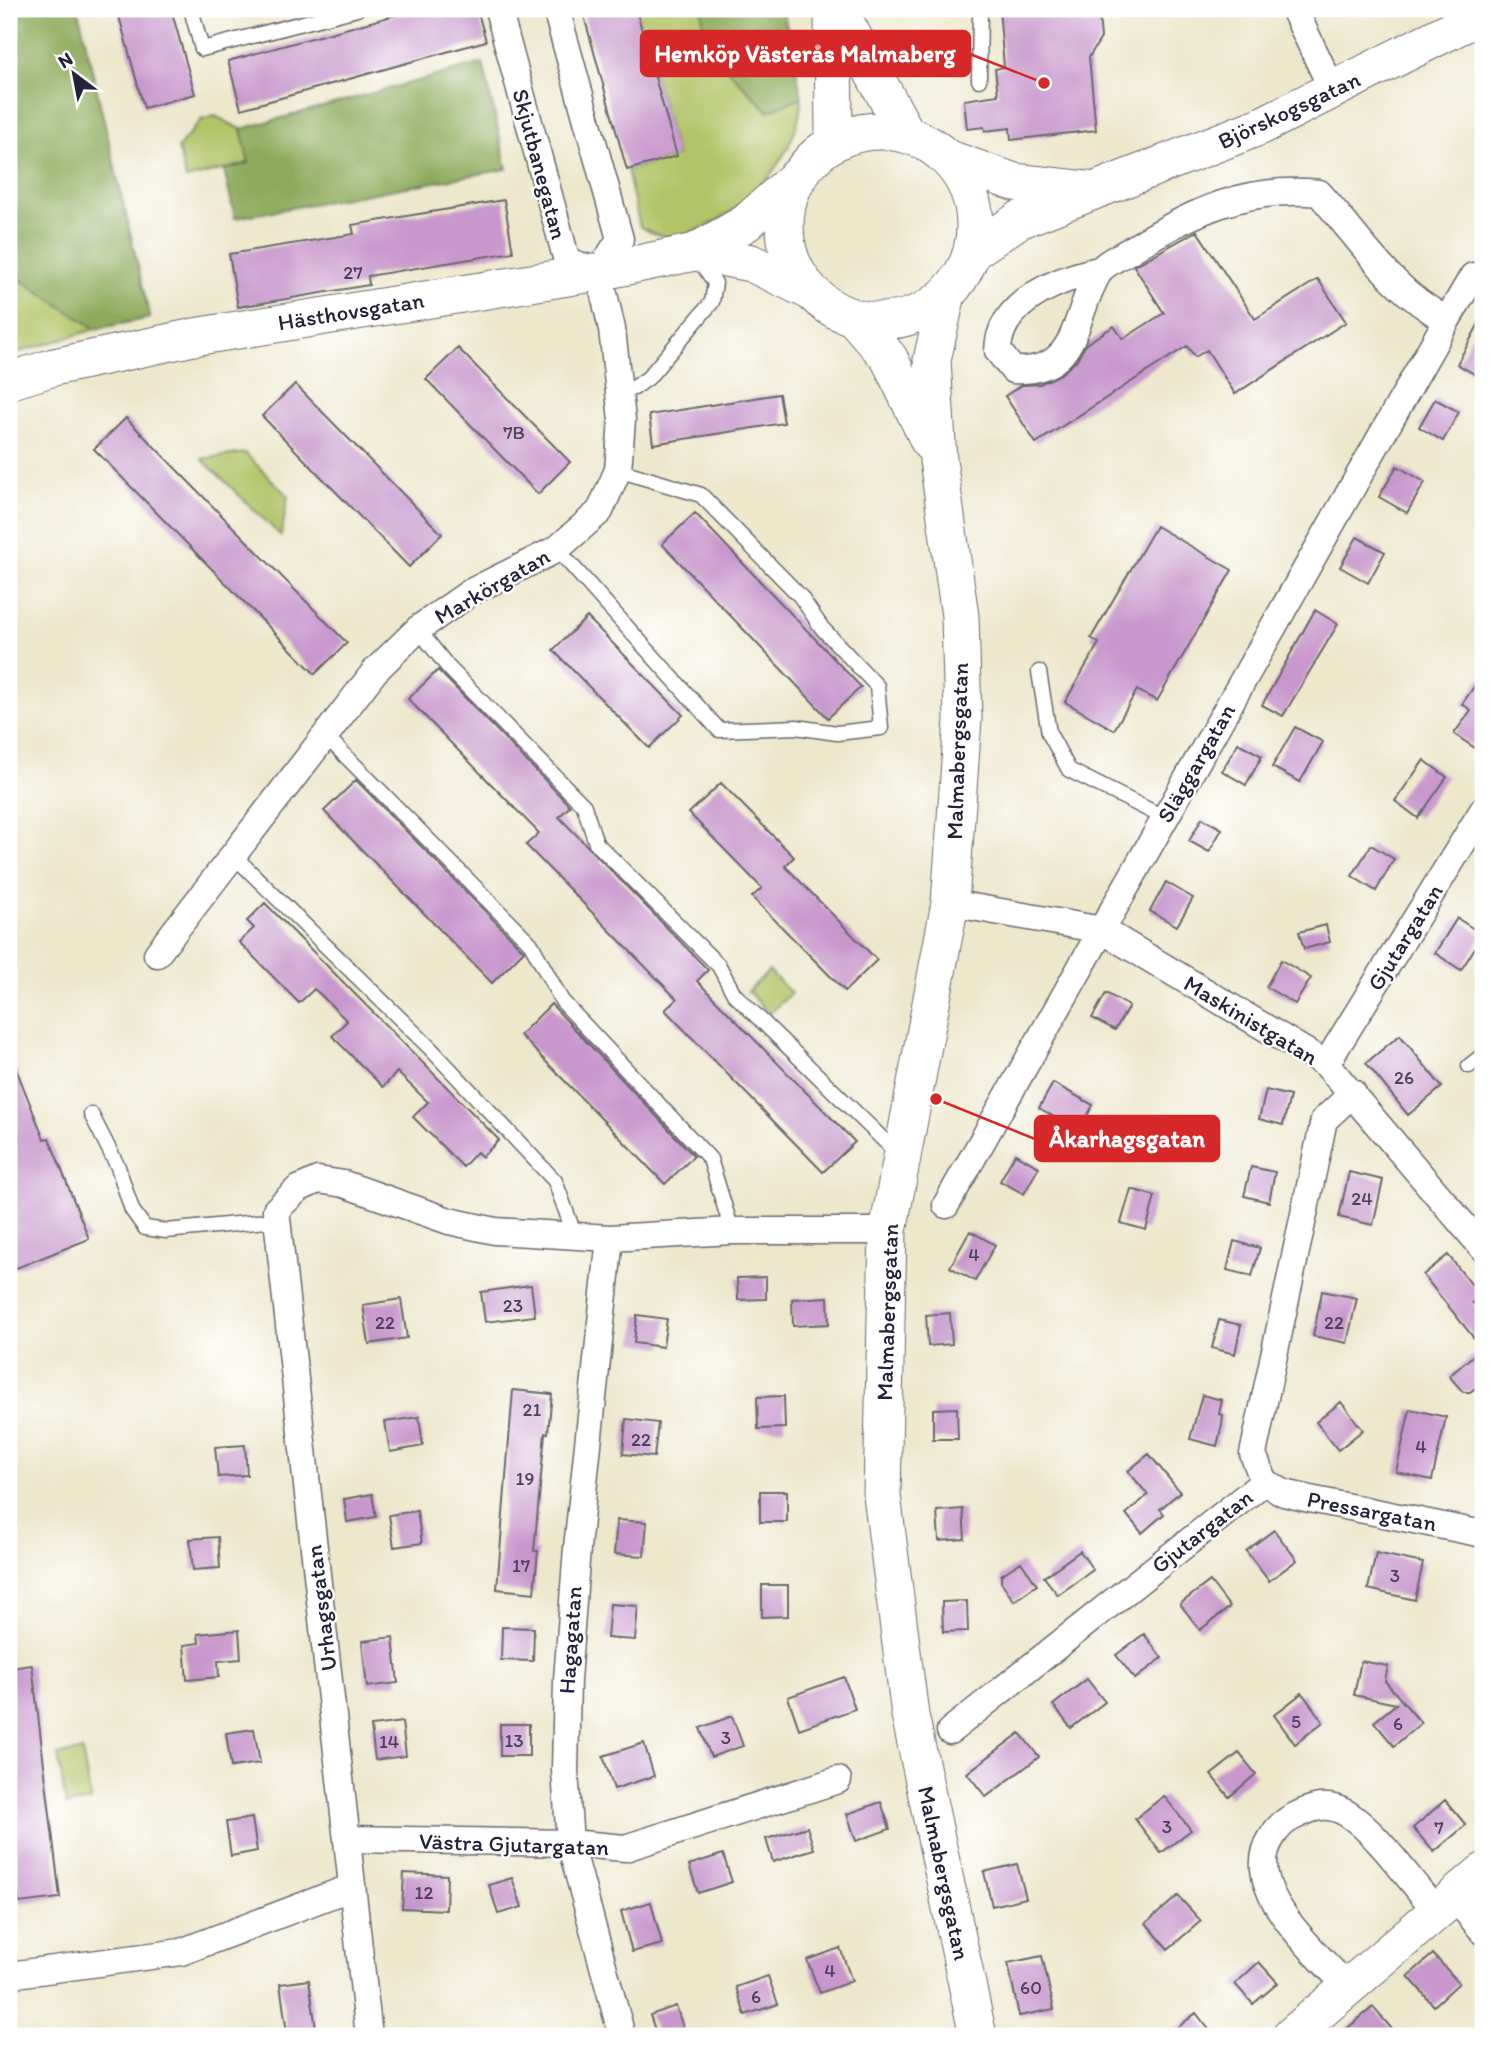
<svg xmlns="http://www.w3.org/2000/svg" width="1492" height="2045" viewBox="0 0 1492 2045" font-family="Itim,sans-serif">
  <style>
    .green { fill: #b2c467; stroke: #6a7351; stroke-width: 2 }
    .forest { fill: #8daa5c; stroke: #58664c; stroke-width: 2 }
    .building { fill: #c898cc }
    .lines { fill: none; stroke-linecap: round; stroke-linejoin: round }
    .lane-casing { stroke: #69676d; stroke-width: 17 }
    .street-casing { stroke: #69676d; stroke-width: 29 }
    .secondary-casing { stroke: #69676d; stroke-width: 39 }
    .lane { stroke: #fff; stroke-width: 14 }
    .street { stroke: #fff; stroke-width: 26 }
    .secondary { stroke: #fff; stroke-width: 37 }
    .labels { text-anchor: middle; stroke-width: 5; stroke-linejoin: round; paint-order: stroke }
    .number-label { font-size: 19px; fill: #4c405f }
    .street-label { font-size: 23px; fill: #22223b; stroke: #fff }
    .leader { fill: none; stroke: #d62828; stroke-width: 2.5 }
    .callout-dot { fill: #d62828; stroke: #fff; stroke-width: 2.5 }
    .callout { fill: #d62828; stroke: #d62828; stroke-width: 2.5 }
    .callout-label { font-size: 24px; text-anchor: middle; font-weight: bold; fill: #fff }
  </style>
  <rect width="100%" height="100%" fill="#fff"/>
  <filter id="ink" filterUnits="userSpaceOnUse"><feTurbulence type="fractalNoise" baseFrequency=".0143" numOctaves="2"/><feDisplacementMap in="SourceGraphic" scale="14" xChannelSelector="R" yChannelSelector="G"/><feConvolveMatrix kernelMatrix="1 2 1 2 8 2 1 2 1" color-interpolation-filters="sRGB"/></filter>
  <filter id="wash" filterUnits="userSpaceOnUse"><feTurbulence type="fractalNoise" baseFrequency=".00686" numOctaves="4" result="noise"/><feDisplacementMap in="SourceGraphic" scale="28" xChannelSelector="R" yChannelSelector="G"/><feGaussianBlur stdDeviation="1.57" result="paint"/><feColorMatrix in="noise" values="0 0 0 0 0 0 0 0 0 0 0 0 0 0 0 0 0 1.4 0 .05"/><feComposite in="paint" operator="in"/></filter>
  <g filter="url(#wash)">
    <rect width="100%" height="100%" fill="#ede7cb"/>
    <!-- green -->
    <path class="green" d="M636 9H702L704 45 768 111 802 97C797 156 754 204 702 228 689 233 674 239 660 235 653 234 646 229 640 227L627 170 677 156Z
      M215 116 241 129 249 163 186 179 178 148 201 120Z
      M9 272 96 329 9 355Z
      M245 453 288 496 281 536 202 459Z
      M769 971 791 993 769 1014 748 991Z
      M82 1751 91 1801 66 1805 58 1755Z"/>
    <!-- forest -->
    <path class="forest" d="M9 9H78L150 318 96 329 9 272Z
      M702 9H783L802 97 768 111 704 45Z
      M483 63 507 169 235 218 224 170 249 163 241 129Z"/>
    <g id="blocks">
      <!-- building -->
      <path class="building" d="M117 9H171L195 94 144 108Z
        M418 9H477L486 41 241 109 228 61Z
        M582 9H636L677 156 627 170Z
        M999 9H1085L1091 15H1099L1101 38 1089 57 1096 130 1011 140 1010 128 985 131 984 127 967 129 964 100 998 95 995 69 1004 67Z
        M504 200 513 252 368 276 369 285 238 307 229 254 354 234 352 225Z
        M1197 231 1255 319 1318 279 1346 322 1235 394 1207 350 1195 357 1187 346 1036 443 1005 396 1022 385 1040 384 1061 374 1076 361 1086 344 1114 326 1123 339 1164 313 1134 266Z
        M1483 316V379L1457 364Z
        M458 348 570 462 538 494 426 379Z
        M295 384 442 534 409 567 262 416Z
        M779 394 784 423 653 444 649 415Z
        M1435 399 1459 412 1443 441 1419 427Z
        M126 418 347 643 315 674 94 449Z
        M1397 466 1425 482 1407 513 1379 497Z
        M695 513 861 687 828 718 662 544Z
        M1156 526 1232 570 1157 701 1137 690 1114 730 1065 702 1099 643 1091 638Z
        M1357 537 1385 552 1368 583 1340 567Z
        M1315 610 1338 624 1283 716 1262 705Z
        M587 617 683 715 649 748 553 650Z
        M438 670 570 806 559 817 708 970 697 981 855 1142 823 1172 665 1010 677 999 526 845 539 833 408 699Z
        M1483 674V736L1475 748 1454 734 1471 710 1462 704Z
        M1295 727 1323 742 1300 782 1272 767Z
        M1238 743 1262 756 1246 785 1222 771Z
        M1424 760 1447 777 1418 818 1395 801Z
        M356 780 524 951 492 983 324 811Z
        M721 783 794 857 785 866 877 960 845 991 752 897 762 888 689 813Z
        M1202 818 1222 829 1209 852 1189 841Z
        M1371 845 1394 859 1376 891 1352 876Z
        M1166 882 1193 898 1177 926 1150 911Z
        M265 903 499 1140 482 1157 477 1152 463 1167 413 1117 428 1102 397 1072 383 1087 332 1036 347 1021 321 995 314 989 299 1003 239 942 254 928 247 921Z
        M1457 918 1483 935 1461 970 1435 953Z
        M1326 925 1330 942 1304 949 1299 932Z
        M1281 960 1311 978 1295 1004 1266 987Z
        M1106 993 1129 1006 1115 1030 1092 1018Z
        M551 1004 694 1156 665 1184 520 1035Z
        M1400 1035 1442 1087 1408 1115 1366 1063Z
        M9 1051 44 1139 49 1138 89 1239 9 1271Z
        M1053 1083 1093 1105 1079 1131 1039 1108Z
        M1266 1090 1290 1096 1283 1125 1259 1119Z
        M1015 1154 1039 1167 1024 1194 1000 1181Z
        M1251 1167 1275 1172 1269 1202 1244 1196Z
        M1349 1172 1383 1180 1373 1225 1339 1217Z
        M1131 1189 1155 1196 1146 1230 1121 1223Z
        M970 1231 995 1245 975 1281 950 1267Z
        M1234 1241 1260 1248 1252 1276 1227 1270Z
        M1448 1255 1480 1295 1472 1302 1483 1315V1382L1470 1392H1463L1449 1376 1482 1348 1423 1275Z
        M766 1277V1299L738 1300 737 1278Z
        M531 1285 535 1316 485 1322 481 1292Z
        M1322 1291 1357 1298 1347 1343 1313 1336Z
        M828 1297 829 1324 793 1326 792 1299Z
        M401 1299 407 1338 369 1344 363 1305Z
        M950 1313 952 1344 928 1346 926 1315Z
        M637 1315 667 1319 663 1347 634 1343Z
        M1219 1320 1241 1325 1235 1354 1212 1348Z
        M513 1390 552 1394 548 1433H545L534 1551H538L534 1593 497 1589Z
        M1202 1395 1222 1400 1219 1414 1223 1415 1222 1424 1217 1446 1190 1439Z
        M784 1396 785 1428 758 1429 757 1397Z
        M1341 1402 1363 1430 1338 1450 1316 1422Z
        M957 1408 958 1439H933V1409Z
        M1410 1409 1446 1417 1432 1480 1396 1472Z
        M419 1417 423 1446 390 1452 385 1422Z
        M626 1419 658 1423 654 1457 623 1454Z
        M245 1445 247 1475 218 1477 215 1447Z
        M1149 1454 1180 1492 1160 1509 1164 1514 1142 1533 1126 1514 1148 1495 1128 1471Z
        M760 1491H787V1522H760Z
        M372 1494 376 1517 347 1522 344 1499Z
        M963 1509 965 1539 939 1541 937 1511Z
        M417 1511 422 1543 394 1547 389 1515Z
        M617 1520 647 1522 644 1556 614 1554Z
        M1274 1530 1297 1560 1269 1581 1246 1551Z
        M218 1537 220 1568 193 1570 190 1539Z
        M1080 1551 1093 1570 1058 1595 1044 1577Z
        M1376 1553 1423 1563 1415 1600 1368 1589Z
        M1021 1562 1037 1585 1014 1601 1001 1582V1575Z
        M1210 1581 1230 1607 1200 1630 1180 1604Z
        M762 1585H788V1616L762 1617Z
        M967 1601 968 1631 943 1632 942 1602Z
        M610 1604 638 1606 635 1640 607 1638Z
        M502 1627 534 1628 533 1661 501 1660Z
        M239 1630 241 1659 218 1661 219 1677 187 1680 184 1645 199 1643 198 1634Z
        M1144 1634 1162 1658 1135 1679 1116 1655Z
        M393 1637 398 1683 367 1687 362 1641Z
        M1361 1661 1388 1666 1385 1681 1421 1723 1394 1746 1374 1722 1396 1704 1354 1695Z
        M32 1665 60 1898 19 1903 9 1817V1668Z
        M844 1677 855 1709 799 1729 788 1697Z
        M1087 1679 1105 1702 1071 1728 1053 1705Z
        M1302 1693 1323 1722 1295 1744 1274 1715Z
        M732 1716 743 1746 711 1757 700 1728Z
        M402 1722 406 1756 375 1760 371 1726Z
        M500 1724H529V1756H500Z
        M254 1729 260 1763 231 1767 226 1733Z
        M1020 1733 1039 1757 986 1797 967 1773Z
        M644 1743 654 1776 614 1789 603 1756Z
        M1239 1753 1256 1774 1229 1797 1211 1775Z
        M1164 1796 1191 1830 1161 1853 1135 1819Z
        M1445 1800 1466 1825 1434 1852 1413 1828Z
        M881 1802 890 1829 856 1841 847 1814Z
        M252 1818 257 1851 231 1856 226 1822Z
        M807 1827 814 1849 773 1862 766 1839Z
        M723 1854 732 1882 698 1893 689 1865Z
        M1017 1864 1026 1898 992 1906 984 1872Z
        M404 1873 447 1875 446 1910 402 1908Z
        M512 1878 522 1907 498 1914 489 1885Z
        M1178 1896 1201 1921 1168 1949 1146 1923Z
        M651 1902 662 1944 632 1952 621 1911Z
        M840 1948 852 1981 820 1993 807 1960Z
        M1433 1954 1459 1983 1434 2006 1408 1976Z
        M1042 1956 1054 2009 1019 2016 1008 1963Z
        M1259 1962 1278 1983 1253 2004 1235 1984Z
        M768 1976 778 2004 745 2015 736 1987Z
        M309 1980 316 2029 287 2033 280 1984Z
        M676 2006 686 2036H657L650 2015Z
        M1373 2007 1398 2036H1338Z
        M1196 2013 1214 2036H1167Z"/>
    </g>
  </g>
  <g filter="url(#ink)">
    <use href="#blocks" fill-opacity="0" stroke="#69676d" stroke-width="2"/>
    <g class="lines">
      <defs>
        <path id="lane" d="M191 9 202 49 357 9
          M979 80 980 9
          M619 391 634 388 648 378 712 302 715 283 699 259
          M557 549 719 730 796 727 837 733 881 728 877 686 822 628 800 596 701 495 618 470
          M418 629 448 667 584 806 596 843 719 966 734 994 898 1154
          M1039 672 1049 733 1069 770 1165 818
          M325 735 531 944 562 1001 710 1159 732 1231
          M232 854 429 1047 555 1181 575 1236
          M1469 1066 1483 1055
          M91 1114 118 1167 132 1210 145 1228 166 1231 277 1220"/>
        <path id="street" d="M498 9 567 261 598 271
          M556 9 620 239 599 272
          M1294 9 1333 91
          M1447 320 1473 276
          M950 903 1102 930 1326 1064 1483 1248
          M157 954 375 671 418 629 471 592 557 549 600 511 618 470 622 420 612 329 599 272
          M1326 1064 1483 810
          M946 1205 1447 320C1390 290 1361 240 1319 193 1247 186 1193 211 1134 248 1124 255 1105 262 1099 272 1072 315 1081 374 1013 370L998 351C999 302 1058 279 1099 270
          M610 1238 577 1548 567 1680 565 1771 570 1843 622 2036
          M1264 1482 1253 1454 1324 1120 1353 1093
          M1264 1482 1284 1493 1310 1499 1483 1534
          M950 1731 1264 1482
          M348 1839 570 1843 625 1848 838 1780
          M1455 1898 1483 1931
          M9 1975 181 1952 352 1887
          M1348 1988C1315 1950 1239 1888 1272 1837 1277 1828 1286 1820 1295 1816 1313 1807 1327 1802 1346 1813 1376 1831 1412 1883 1437 1912
          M369 2036 276 1210 298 1189 318 1180 344 1184 449 1221 495 1231 610 1238 732 1231H888"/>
        <path id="secondary" d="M833 9 834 142
          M838 9 906 133
          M785 226a95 95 0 1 1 190 0a95 95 0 1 1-190 0Z
          M949 159 1014 182 1087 190
          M695 252 751 263 812 292
          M972 252 1019 220 1261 126 1483 14
          M947 294 932 360 938 460 960 616 963 719 950 903 888 1231 882 1495 910 1715 978 2036
          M854 318 889 358 930 443
          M9 381 54 367 194 337 599 272 695 252 746 223 798 176
          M1291 2036 1483 1872"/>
      </defs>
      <!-- lane casing -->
      <use href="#lane" class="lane-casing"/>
      <!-- street casing -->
      <use href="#street" class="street-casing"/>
      <!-- secondary casing -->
      <use href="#secondary" class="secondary-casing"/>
      <!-- lane -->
      <use href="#lane" class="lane"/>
      <!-- street -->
      <use href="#street" class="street"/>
      <!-- secondary -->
      <use href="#secondary" class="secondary"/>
    </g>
  </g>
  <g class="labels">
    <!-- number labels -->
    <g class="number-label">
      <text x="353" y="279">27</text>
      <text x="514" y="439">7B</text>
      <text x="1404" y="1084">26</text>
      <text x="1362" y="1205">24</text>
      <text x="974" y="1261">4</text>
      <text x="513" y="1312">23</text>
      <text x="385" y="1329">22</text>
      <text x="1334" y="1329">22</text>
      <text x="532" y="1416">21</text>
      <text x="641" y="1446">22</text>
      <text x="1421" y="1453">4</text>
      <text x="525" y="1485">19</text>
      <text x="521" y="1572">17</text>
      <text x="1395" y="1582">3</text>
      <text x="1296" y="1728">5</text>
      <text x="1398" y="1730">6</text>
      <text x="726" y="1744">3</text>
      <text x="514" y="1747">13</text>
      <text x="389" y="1748">14</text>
      <text x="1167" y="1833">3</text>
      <text x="1439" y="1834">7</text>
      <text x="424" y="1899">12</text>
      <text x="830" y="1977">4</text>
      <text x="1031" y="1994">60</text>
      <text x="756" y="2003">6</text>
    </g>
    <!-- street labels -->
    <g class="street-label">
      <text transform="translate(1289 110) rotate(-25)" y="8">Björskogsgatan</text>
      <text transform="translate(540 164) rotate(75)" y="8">Skjutbanegatan</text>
      <text transform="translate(351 311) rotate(-9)" y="8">Hästhovsgatan</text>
      <text transform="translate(492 586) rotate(-30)" y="8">Markörgatan</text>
      <text transform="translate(957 751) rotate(-88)" y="8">Malmabergsgatan</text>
      <text transform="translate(1196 763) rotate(-60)" y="8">Släggargatan</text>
      <text transform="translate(1405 937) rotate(-58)" y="8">Gjutargatan</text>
      <text transform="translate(1251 1020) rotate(31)" y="8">Maskinistgatan</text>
      <text transform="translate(887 1312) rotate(-88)" y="8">Malmabergsgatan</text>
      <text transform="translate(1372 1511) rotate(11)" y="8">Pressargatan</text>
      <text transform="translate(1202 1531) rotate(-38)" y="8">Gjutargatan</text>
      <text transform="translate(321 1608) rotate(-97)" y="8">Urhagsgatan</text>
      <text transform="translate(570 1640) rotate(-86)" y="8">Hagagatan</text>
      <text transform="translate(514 1844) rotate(2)" y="8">Västra Gjutargatan</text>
      <text transform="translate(944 1873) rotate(78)" y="8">Malmabergsgatan</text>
    </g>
  </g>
  <!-- callouts -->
  <path class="leader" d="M1044 83L970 54M936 1099L1035 1139"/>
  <g class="callout-dot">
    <circle cx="1044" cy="83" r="7"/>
    <circle cx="936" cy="1099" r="7"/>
  </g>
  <g class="callout">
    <rect x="641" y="31" width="329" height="45" rx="7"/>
    <rect x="1035" y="1116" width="184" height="45" rx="7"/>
  </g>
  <g class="callout-label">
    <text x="805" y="62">Hemköp Västerås Malmaberg</text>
    <text x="1127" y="1147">Åkarhagsgatan</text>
  </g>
  <!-- margin -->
  <rect width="1492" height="2045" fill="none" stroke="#fff" stroke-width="35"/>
  <!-- north arrow -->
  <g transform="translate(74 74) rotate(328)" stroke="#ffffff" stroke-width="5" paint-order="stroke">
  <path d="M0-5L12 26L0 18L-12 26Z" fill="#22223b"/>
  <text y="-10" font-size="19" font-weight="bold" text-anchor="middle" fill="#22223b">N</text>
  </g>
</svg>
